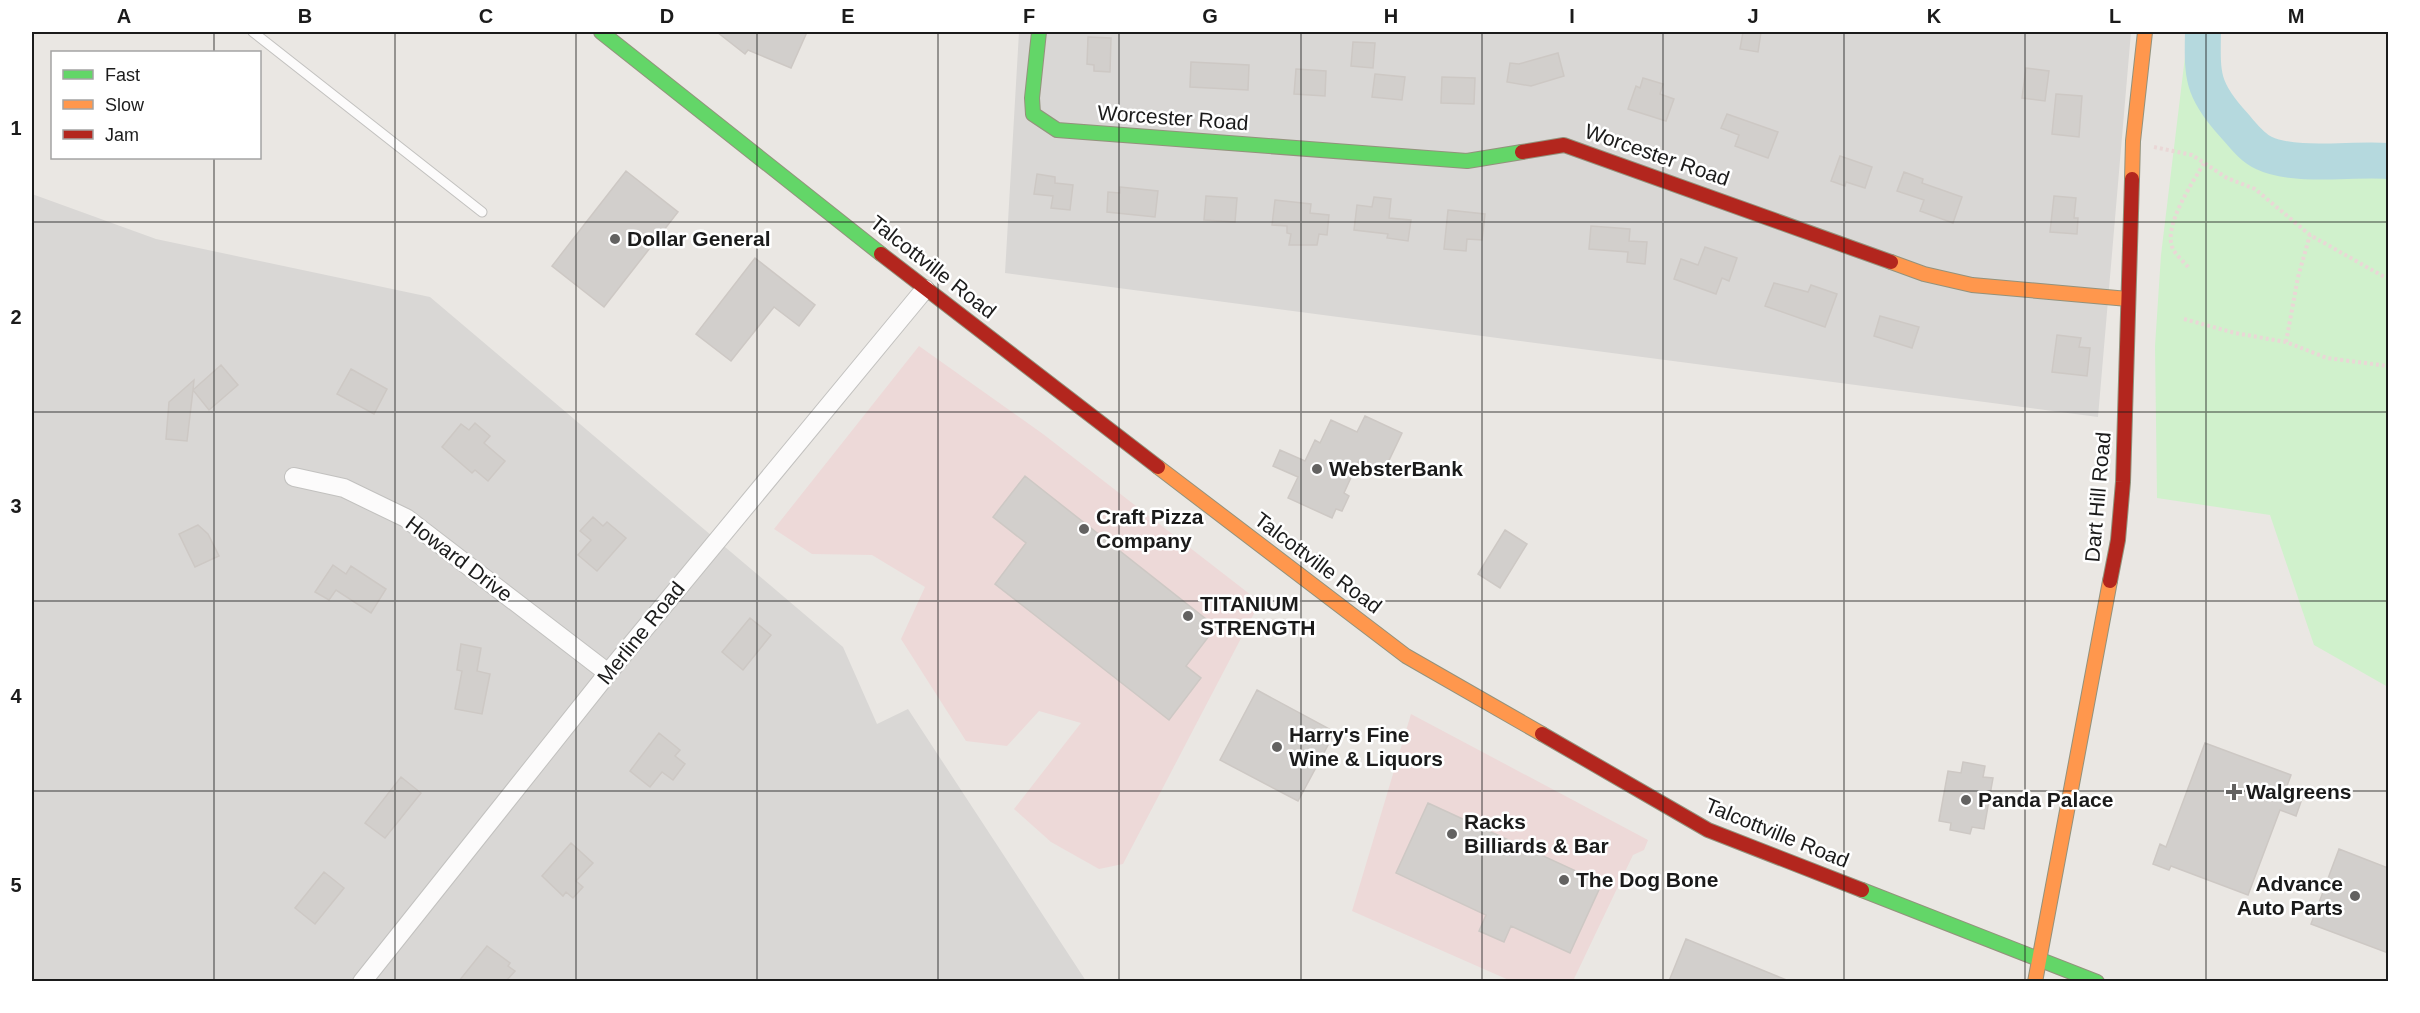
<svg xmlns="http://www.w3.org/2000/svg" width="2420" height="1013" viewBox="0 0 2420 1013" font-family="Helvetica,sans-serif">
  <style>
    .residential { fill: #d9d7d5 }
    .commercial { fill: #edd9d8 }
    .park { fill: #d0f1cc }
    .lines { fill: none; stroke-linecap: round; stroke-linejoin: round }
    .river { stroke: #b5d9de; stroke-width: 36 }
    .building { fill: #d2cfcc; stroke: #cdc8c4; stroke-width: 1.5 }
    .lane-casing { stroke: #c2c1bf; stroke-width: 11 }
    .street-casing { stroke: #c2c1bf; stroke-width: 20 }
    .fast-casing { stroke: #93927c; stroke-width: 16 }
    .slow-casing { stroke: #93927c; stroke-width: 16 }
    .jam-casing { stroke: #93927c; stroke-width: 16 }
    .path { stroke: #ead7d6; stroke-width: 4; stroke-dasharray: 3 3; stroke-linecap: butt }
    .lane { stroke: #fcfbfb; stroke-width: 9 }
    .street { stroke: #fcfbfb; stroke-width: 18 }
    .fast { stroke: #63d668; stroke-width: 14 }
    .slow { stroke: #ff974d; stroke-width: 14 }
    .jam { stroke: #b3261e; stroke-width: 14 }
    .grid { fill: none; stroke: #1b1b1b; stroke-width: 1.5; stroke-opacity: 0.55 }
    .poi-dot { fill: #636261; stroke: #fff; stroke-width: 2 }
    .labels { text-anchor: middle; stroke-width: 5; stroke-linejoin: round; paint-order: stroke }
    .street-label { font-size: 21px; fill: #1b1b1b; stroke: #fff }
    .poi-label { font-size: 21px; font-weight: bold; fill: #1b1b1b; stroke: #fff; text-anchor: start }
    .neatline { fill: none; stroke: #1b1b1b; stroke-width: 2 }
    .grid-label { font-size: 20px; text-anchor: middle; font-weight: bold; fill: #1b1b1b }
  </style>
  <rect width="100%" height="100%" fill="#eae7e3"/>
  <!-- residential -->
  <path class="residential" d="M1019 32H2131L2098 417 1005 273Z
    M32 194 156 239 430 297 843 647 877 724 908 709 1086 981 32 982Z"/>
  <!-- commercial -->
  <path class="commercial" d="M919 346 1043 434 1260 602 1123 864 1099 869 1051 842 1014 809 1081 723 1039 711 1007 746 966 741 901 639 925 587 872 555 812 554 774 529Z
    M1411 714 1648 840 1644 850 1633 855 1573 981H1511L1352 911Z"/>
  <!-- park -->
  <path class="park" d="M2188 32H2203C2202 76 2202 90 2233 124 2243 135 2251 147 2264 153 2295 168 2353 158 2388 161V687L2314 645 2270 515 2157 498 2155 346 2161 255Z"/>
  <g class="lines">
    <!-- river -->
    <path class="river" d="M2203 32C2202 76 2202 90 2233 124 2243 135 2251 147 2264 153 2295 168 2353 158 2388 161"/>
  </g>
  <!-- building -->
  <path class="building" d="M717 32H807L791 68 748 50 745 54Z
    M1743 32H1761L1758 52 1740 49Z
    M1088 37 1111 38 1110 72 1094 71V65L1087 64Z
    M1353 42 1375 43 1373 68 1351 66Z
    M1558 53 1564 76 1531 86 1507 82 1510 63 1519 64Z
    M1191 62 1249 65 1248 90 1190 87Z
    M2026 68 2049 71 2045 101 2022 98Z
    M1296 69 1326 71 1325 96 1294 94Z
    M1375 74 1405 77 1402 100 1372 97Z
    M1442 77 1475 78 1474 104 1441 103Z
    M1643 78 1663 84 1660 94 1674 99 1666 121 1628 109 1636 86 1640 88Z
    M2056 94 2082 96 2079 137 2052 134Z
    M1727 114 1778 132 1768 158 1735 146 1739 135 1721 128Z
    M1840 156 1872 167 1865 188 1846 182 1845 186 1831 181Z
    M626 171 678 212 604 307 552 266Z
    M1904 172 1923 179 1922 183 1962 197 1953 223 1920 211 1924 200 1897 191Z
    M1037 174 1055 177V183L1073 185 1070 210 1051 208 1053 196 1034 194Z
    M1120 187 1158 191 1155 217 1107 212 1108 192 1120 193Z
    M1206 196 1237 198 1235 222 1204 220Z
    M2054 196 2076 198 2074 218H2078L2077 234 2050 232Z
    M1374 197 1391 199 1389 218 1411 220 1408 241 1387 238 1388 234 1354 230 1357 205 1372 207Z
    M1275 200 1311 204 1310 213 1329 215 1327 235 1319 234 1317 245H1289L1291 234 1287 233V226L1272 225Z
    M1448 210 1485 214 1482 240 1467 239 1466 251 1444 249Z
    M1591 226 1630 229 1629 241 1647 242 1645 264 1627 262 1628 252 1589 249Z
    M1705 247 1737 258 1729 281 1722 278 1716 294 1674 279 1681 259 1698 265Z
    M755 258 815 305 799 326 774 307 731 361 696 334Z
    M1774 283 1808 292 1811 285 1837 294 1825 327 1765 306Z
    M1880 316 1919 327 1912 348 1874 336Z
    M2057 335 2081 338 2079 347 2090 348 2087 376 2052 372Z
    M221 365 238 385 209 410 193 390 187 441 166 439 169 402 194 380 193 390Z
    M351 369 387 389 374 414 337 394Z
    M1365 416 1402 433 1383 473 1358 462 1344 493 1349 496 1342 511 1336 509 1332 518 1288 498 1298 477 1273 466 1280 450 1305 461 1315 440 1320 443 1331 420 1357 432Z
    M475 423 490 436 484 443 505 461 488 481 475 470 472 473 442 447 461 424 469 430Z
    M1025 476 1216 627 1186 666 1201 678 1169 720 995 584 1026 543 993 517Z
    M593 517 603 526 607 522 626 538 597 571 578 555 591 540 580 531Z
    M198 525 208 534 219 556 195 567 179 534Z
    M1505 530 1527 544 1500 588 1478 574Z
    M333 565 346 574 351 566 386 589 371 613 336 590 329 600 315 592Z
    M750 618 771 635 743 670 722 652Z
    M461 644 481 648 477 671 490 674 482 714 455 709 462 671 457 670Z
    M1257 690 1335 732 1298 801 1220 760Z
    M659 733 680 750 675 756 685 764 673 780 662 772 650 787 630 771Z
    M2205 743 2291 775 2287 786 2304 793 2296 816 2280 810 2248 895 2171 866 2169 870 2153 864 2160 844 2166 847Z
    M1963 762 1985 766 1983 777 1993 778 1984 829 1972 827 1970 834 1950 830 1951 823 1939 821 1948 771 1961 773Z
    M401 777 421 793 385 838 365 823Z
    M1428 803 1602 883 1570 953 1511 926 1504 942 1479 931 1486 915 1396 873Z
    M571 843 593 863 576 881 583 887 573 898 566 892 563 896 542 876Z
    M2339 849 2388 868V953L2311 924Z
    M324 872 344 888 315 924 295 908Z
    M1686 939 1789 981H1669Z
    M487 946 510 963 508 966 515 971 506 981H459Z"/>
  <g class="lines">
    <defs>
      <path id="lane" d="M253 32 482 212"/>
      <path id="street" d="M294 477 344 488 406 518 608 673
        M362 982 608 673 925 289"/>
      <path id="fast" d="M601 32 881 254
        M1039 32 1032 98 1033 114 1057 130 1467 161 1522 152
        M1862 890 2097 982"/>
      <path id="slow" d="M2132 179 2133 141 2145 32
        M1891 262 1924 274 1972 285 2128 299
        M1158 467 1406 656 1542 734
        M2035 982 2110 581"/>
      <path id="jam" d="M1522 152 1564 145 1891 262
        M881 254 1158 467
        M2110 581 2118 540 2123 482 2132 179
        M1542 734 1708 830 1862 890"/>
    </defs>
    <!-- lane casing -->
    <use href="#lane" class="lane-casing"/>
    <!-- street casing -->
    <use href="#street" class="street-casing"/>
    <!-- fast casing -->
    <use href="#fast" class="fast-casing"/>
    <!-- slow casing -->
    <use href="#slow" class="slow-casing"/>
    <!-- jam casing -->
    <use href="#jam" class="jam-casing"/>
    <!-- path -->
    <path class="path" d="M2154 147 2192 155 2227 178 2255 189 2310 235 2388 279
      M2188 267C2184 262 2176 255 2173 249 2162 227 2193 182 2204 163
      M2184 319 2235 333 2286 342 2327 358 2388 366
      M2286 342 2298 277 2310 235"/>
    <!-- lane -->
    <use href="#lane" class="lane"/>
    <!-- street -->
    <use href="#street" class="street"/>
    <!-- fast -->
    <use href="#fast" class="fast"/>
    <!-- slow -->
    <use href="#slow" class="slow"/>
    <!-- jam -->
    <use href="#jam" class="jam"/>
  </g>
  <!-- grid -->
  <path class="grid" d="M214 32V52M395 32V982M576 32V982M757 32V982M938 32V982M1119 32V982M1301 32V982M1482 32V982M1663 32V982M1844 32V982M2025 32V982M2206 32V982M214 158V982M32 222H2388M32 412H2388M32 601H2388M32 791H2388"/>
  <!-- markers -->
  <g class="poi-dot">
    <circle cx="615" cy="239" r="6"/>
    <circle cx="1317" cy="469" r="6"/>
    <circle cx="1084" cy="529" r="6"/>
    <circle cx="1188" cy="616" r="6"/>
    <circle cx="1277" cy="747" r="6"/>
    <path d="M2231 783h6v6h6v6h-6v6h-6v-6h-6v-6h6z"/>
    <circle cx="1966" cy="800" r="6"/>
    <circle cx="1452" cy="834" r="6"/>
    <circle cx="1564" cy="880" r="6"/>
    <circle cx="2355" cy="896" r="6"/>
  </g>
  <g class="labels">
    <!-- street labels -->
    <g class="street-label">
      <text transform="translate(1173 118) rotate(4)" y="7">Worcester Road</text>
      <text transform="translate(1657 155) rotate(19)" y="7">Worcester Road</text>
      <text transform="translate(933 267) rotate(38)" y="7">Talcottville Road</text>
      <text transform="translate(2098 497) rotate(-85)" y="7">Dart Hill Road</text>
      <text transform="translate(459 559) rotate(37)" y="7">Howard Drive</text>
      <text transform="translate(1318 563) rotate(37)" y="7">Talcottville Road</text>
      <text transform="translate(641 633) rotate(-51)" y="7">Merline Road</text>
      <text transform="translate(1777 833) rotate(22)" y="7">Talcottville Road</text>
    </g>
    <!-- poi labels -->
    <g class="poi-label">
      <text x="627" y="246">Dollar General</text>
      <text x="1329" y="476">WebsterBank</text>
      <text x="1096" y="524">Craft Pizza<tspan x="1096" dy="24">Company</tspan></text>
      <text x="1200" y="611">TITANIUM<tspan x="1200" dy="24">STRENGTH</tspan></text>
      <text x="1289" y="742">Harry's Fine<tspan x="1289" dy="24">Wine &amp; Liquors</tspan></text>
      <text x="2246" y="799">Walgreens</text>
      <text x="1978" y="807">Panda Palace</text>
      <text x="1464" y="829">Racks<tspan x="1464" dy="24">Billiards &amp; Bar</tspan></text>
      <text x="1576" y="887">The Dog Bone</text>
      <text x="2343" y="891" text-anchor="end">Advance<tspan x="2343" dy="24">Auto Parts</tspan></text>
    </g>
  </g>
  <!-- border -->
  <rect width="2420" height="1013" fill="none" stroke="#ffffff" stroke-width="66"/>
  <!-- legend -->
  <rect x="51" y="51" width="210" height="108" fill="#ffffff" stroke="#a4a4a4" stroke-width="1.5"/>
  <rect x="63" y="70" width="30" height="9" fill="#63d668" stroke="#a4a4a4" stroke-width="1.5"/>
  <text x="105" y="81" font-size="18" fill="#1b1b1b">Fast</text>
  <rect x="63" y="100" width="30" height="9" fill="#ff974d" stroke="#a4a4a4" stroke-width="1.5"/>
  <text x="105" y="111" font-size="18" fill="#1b1b1b">Slow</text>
  <rect x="63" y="130" width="30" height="9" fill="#b3261e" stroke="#a4a4a4" stroke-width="1.5"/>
  <text x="105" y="141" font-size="18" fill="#1b1b1b">Jam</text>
  <rect x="33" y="33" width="2354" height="947" class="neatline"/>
  <g class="grid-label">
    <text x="124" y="23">A</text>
    <text x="305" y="23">B</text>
    <text x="486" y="23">C</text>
    <text x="667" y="23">D</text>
    <text x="848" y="23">E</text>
    <text x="1029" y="23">F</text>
    <text x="1210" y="23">G</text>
    <text x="1391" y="23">H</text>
    <text x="1572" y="23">I</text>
    <text x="1753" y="23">J</text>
    <text x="1934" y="23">K</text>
    <text x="2115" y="23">L</text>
    <text x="2296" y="23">M</text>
    <text x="16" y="135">1</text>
    <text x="16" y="324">2</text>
    <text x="16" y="513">3</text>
    <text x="16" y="703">4</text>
    <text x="16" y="892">5</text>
  </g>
</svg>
